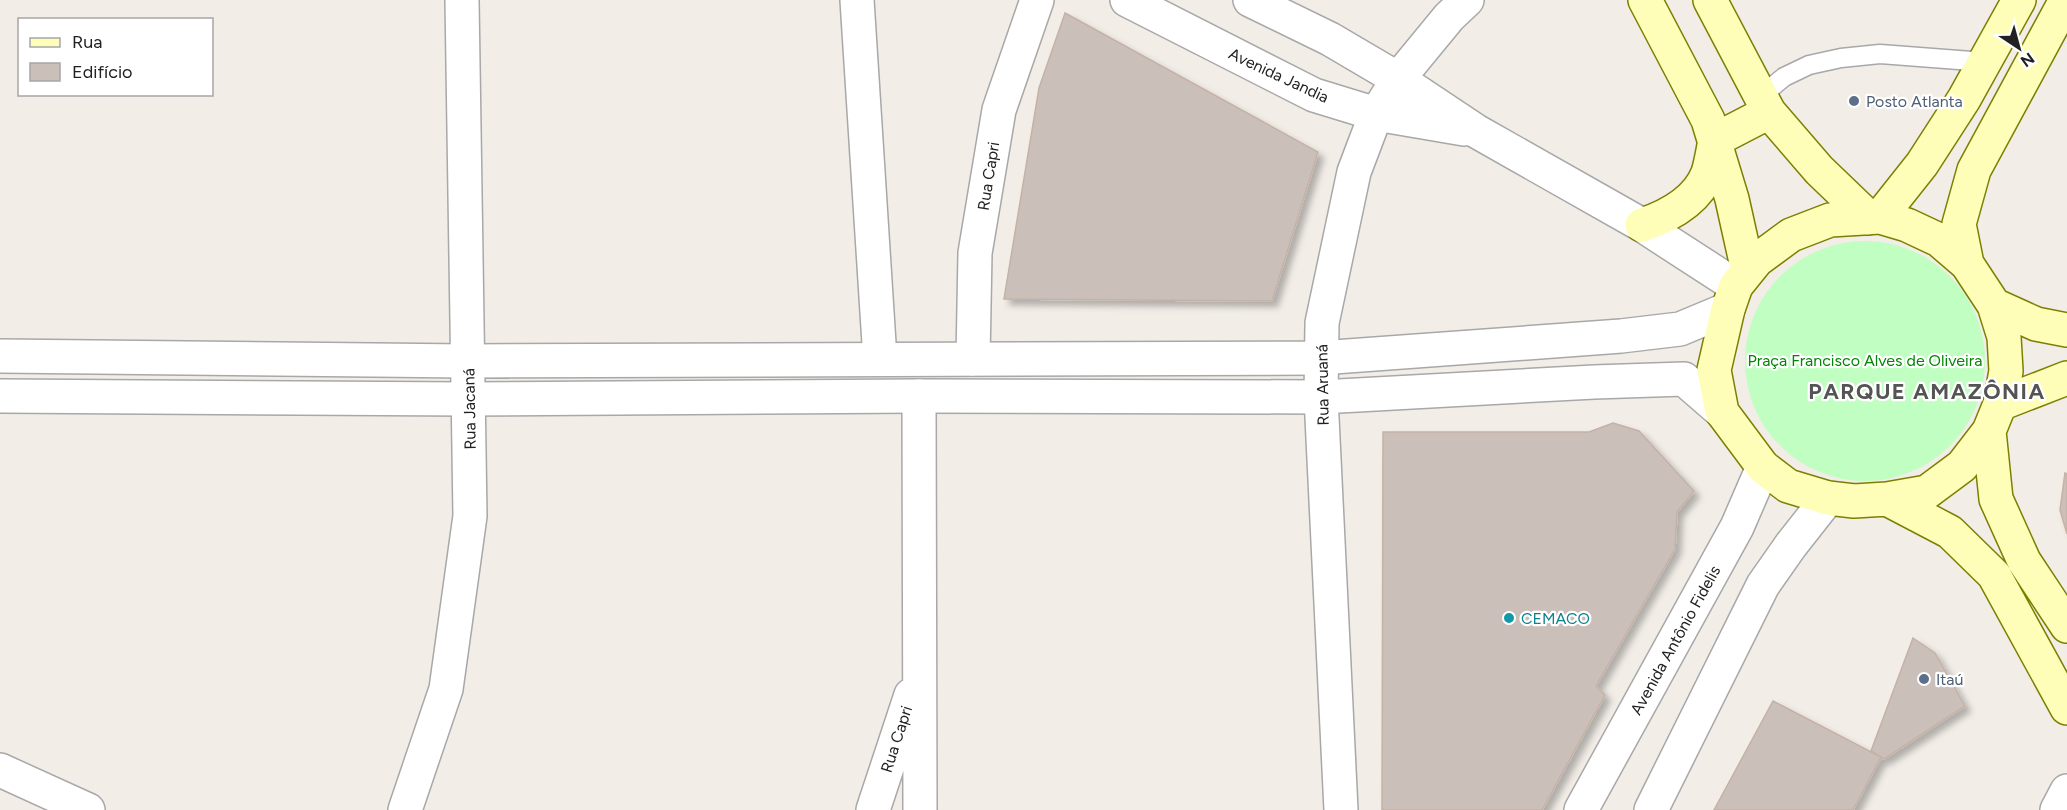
<svg xmlns="http://www.w3.org/2000/svg" width="2067" height="810" viewBox="0 0 2067 810" font-family="Figtree,sans-serif">
  <style>
    .park { fill: #c1fec2 }
    .building { fill: #cbbfb9; stroke: #c5b2a7; stroke-width: 1.5; filter: url(#shadow) }
    .lines { fill: none; stroke-linecap: round; stroke-linejoin: round }
    .service-casing { stroke: #a8a8a8; stroke-width: 21 }
    .minor-casing { stroke: #a8a8a8; stroke-width: 36 }
    .tertiary-casing { stroke: #a8a8a8; stroke-width: 36 }
    .secondary-casing { stroke: #7b8000; stroke-width: 36 }
    .service { stroke: #fff; stroke-width: 18 }
    .minor { stroke: #fff; stroke-width: 33 }
    .tertiary { stroke: #fff; stroke-width: 33 }
    .secondary { stroke: #fffeb8; stroke-width: 33 }
    .service-dot { fill: #5c6f8a; stroke: #fff; stroke-width: 2 }
    .culture-dot { fill: #0f9aa8; stroke: #fff; stroke-width: 2 }
    .labels { text-anchor: middle; stroke-width: 4.5; stroke-linejoin: round; paint-order: stroke }
    .street-label { font-size: 16px; fill: #212121; stroke: #fff }
    .service-label { font-size: 16px; fill: #4e5e75; stroke: #fff; text-anchor: start }
    .park-label { font-size: 16px; fill: #028604; stroke: #fff }
    .culture-label { font-size: 16px; fill: #0d838f; stroke: #fff; text-anchor: start }
    .district-label { font-size: 22px; font-weight: bold; letter-spacing: 1.5px; fill: #545454; stroke: #fff }
  </style>
  <defs>
    <filter id="shadow"><feDropShadow dx="5.5" dy="5.5" stdDeviation="3" flood-color="#0004"/></filter>
  </defs>
  <rect width="100%" height="100%" fill="#f2ede7"/>
  <!-- park -->
  <path class="park" d="M1745 361a120 120 0 1 1 240 0a120 120 0 1 1-240 0Z"/>
  <!-- building -->
  <path class="building" d="M1065 13 1318 152 1272 301 1004 299 1039 88Z
    M1613 423 1639 431 1694 491 1677 512 1675 549 1596 686 1605 695 1542 810H1382L1383 432H1589Z
    M2065 473 2067 474V534L2060 510Z
    M1913 638 1935 653 1965 706 1884 759 1871 751Z
    M1773 701 1881 757 1853 810H1714Z"/>
  <g class="lines">
    <defs>
      <path id="service" d="M1761 96 1784 77 1809 65 1841 58 1880 54 1985 62"/>
      <path id="minor" d="M857 0 880 359
        M973 359 975 253 999 110 1037 0
        M919 396 920 810
        M405 810 446 689 470 516 462 0
        M873 810 911 695
        M1341 810 1321 397 1322 323 1354 172 1376 114 1398 79 1449 17 1467 0
        M1581 810 1737 527 1763 467
        M1651 810 1763 585 1791 545 1828 498
        M2057 810 2067 791"/>
      <path id="tertiary" d="M1127 0 1314 95 1376 114 1464 129
        M1250 0 1330 39 1398 79 1476 131 1642 225 1736 286
        M0 356 468 361 1320 358 1621 336 1680 329 1728 309
        M0 396 468 399 919 396 1321 397 1594 382 1684 379 1722 412
        M0 770 88 810"/>
      <path id="secondary" d="M1645 0 1708 120 1732 199 1748 271
        M1710 0 1769 112 1819 170 1869 218
        M1880 217 1922 164 1964 99 2019 0
        M1642 225C1669 216 1697 201 1708 173 1711 163 1713 151 1715 140L1769 112
        M1967 264 1959 224 1974 170 2066 0
        M1994 305 2036 324 2067 330
        M2000 404 2067 378
        M1989 431 1962 466 1927 492 1887 499 1854 501 1828 498 1788 486 1763 467 1722 412 1714 370 1728 309 1736 286 1757 260 1791 235 1830 220 1880 217 1907 225 1939 240 1967 264 1994 305 2004 337 2006 371 2000 404 1989 431 1996 499 2024 561 2067 626
        M1887 499 1950 532 1994 575 2067 708"/>
    </defs>
    <!-- service casing -->
    <use href="#service" class="service-casing"/>
    <!-- minor casing -->
    <use href="#minor" class="minor-casing"/>
    <!-- tertiary casing -->
    <use href="#tertiary" class="tertiary-casing"/>
    <!-- secondary casing -->
    <use href="#secondary" class="secondary-casing"/>
    <!-- service -->
    <use href="#service" class="service"/>
    <!-- minor -->
    <use href="#minor" class="minor"/>
    <!-- tertiary -->
    <use href="#tertiary" class="tertiary"/>
    <!-- secondary -->
    <use href="#secondary" class="secondary"/>
  </g>
  <!-- markers -->
  <g class="service-dot">
    <circle cx="1854" cy="101" r="6"/>
    <circle cx="1924" cy="679" r="6"/>
  </g>
  <circle class="culture-dot" cx="1509" cy="618" r="6"/>
  <g class="labels">
    <!-- street labels -->
    <g class="street-label">
      <text transform="translate(1279 75) rotate(25)" y="6">Avenida Jandia</text>
      <text transform="translate(988 176) rotate(-81)" y="6">Rua Capri</text>
      <text transform="translate(1322 385) rotate(-91)" y="6">Rua Aruaná</text>
      <text transform="translate(469 409) rotate(-91)" y="6">Rua Jacaná</text>
      <text transform="translate(1675 640) rotate(-61)" y="6">Avenida Antônio Fidelis</text>
      <text transform="translate(896 739) rotate(-72)" y="6">Rua Capri</text>
    </g>
    <!-- service labels -->
    <g class="service-label">
      <text x="1866" y="107">Posto Atlanta</text>
      <text x="1936" y="685">Itaú</text>
    </g>
    <!-- park labels -->
    <g class="park-label">
      <text x="1865" y="366">Praça Francisco Alves de Oliveira</text>
    </g>
    <!-- culture labels -->
    <g class="culture-label">
      <text x="1521" y="624">CEMACO</text>
    </g>
    <!-- district labels -->
    <g class="district-label">
      <text x="1927" y="399">PARQUE AMAZÔNIA</text>
    </g>
  </g>
  <!-- legend -->
  <rect x="18" y="18" width="195" height="78" fill="#ffffff" stroke="#a6a6a6" stroke-width="1.5"/>
  <rect x="30" y="38" width="30" height="9" fill="#fffeb8" stroke="#a6a6a6" stroke-width="1.5"/>
  <text x="72" y="48" font-size="18" fill="#212121">Rua</text>
  <rect x="30" y="63" width="30" height="18" fill="#cbbfb9" stroke="#a6a6a6" stroke-width="1.5"/>
  <text x="72" y="78" font-size="18" fill="#212121">Edifício</text>
  <!-- north arrow -->
  <g transform="translate(2019 48) rotate(144)" stroke="#ffffff" stroke-width="4.5" paint-order="stroke">
  <path d="M0-4.5L10 22L0 15L-10 22Z" fill="#212121"/>
  <text y="-9" font-size="16" font-weight="bold" text-anchor="middle" fill="#212121">N</text>
  </g>
</svg>
